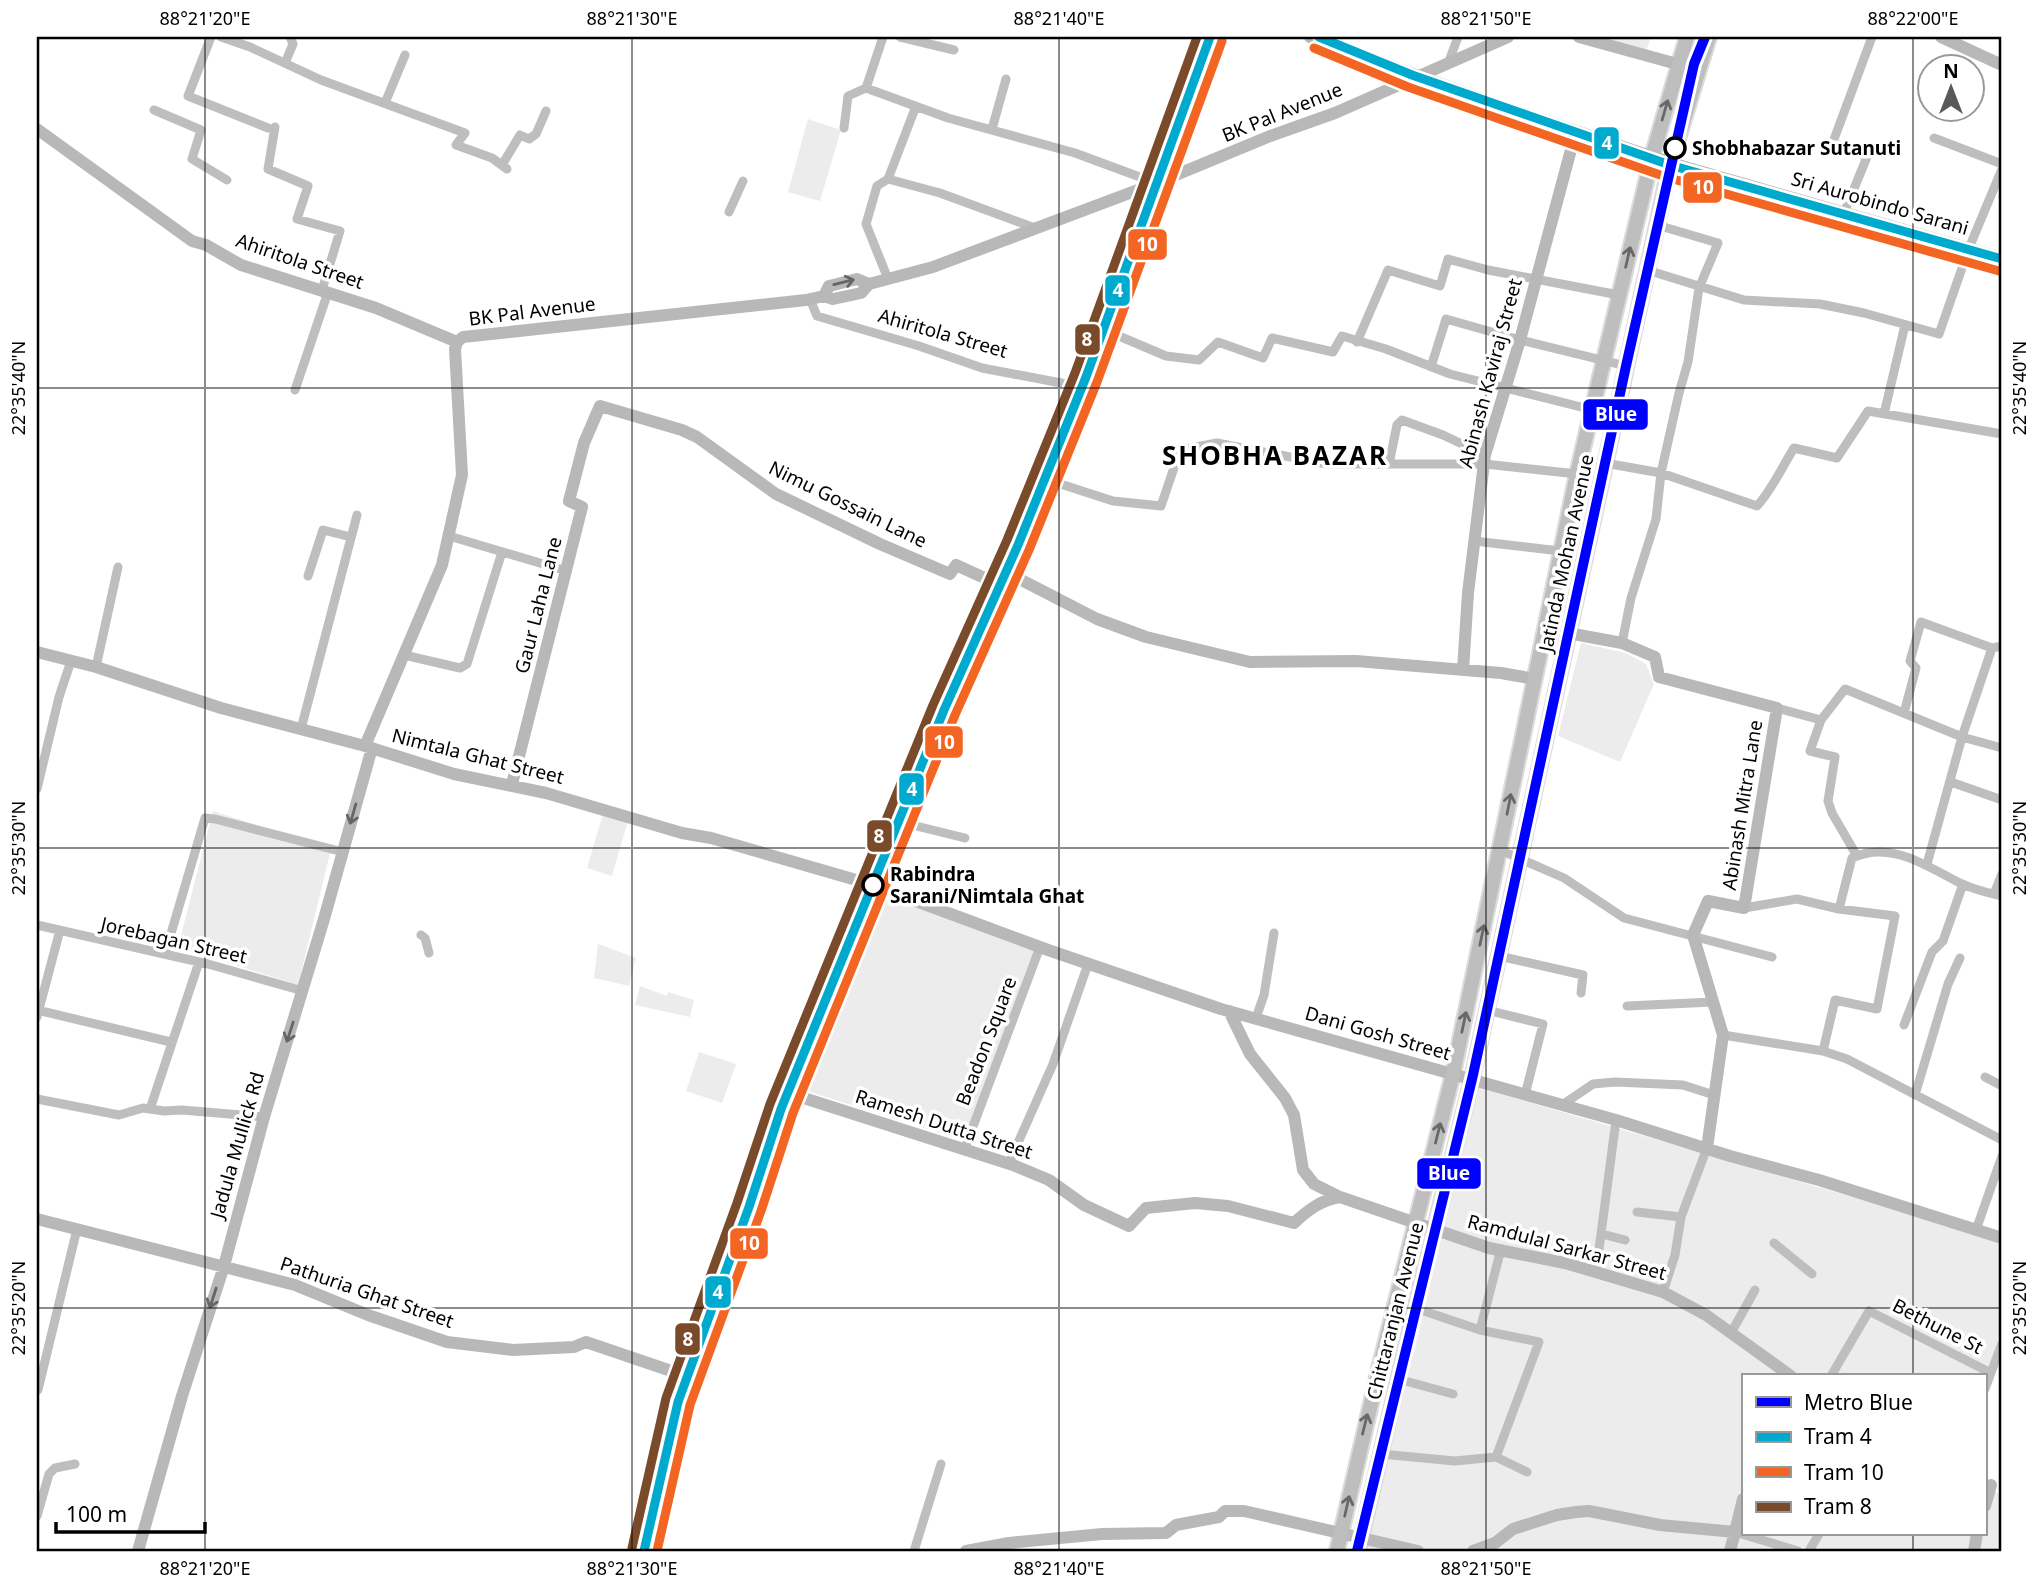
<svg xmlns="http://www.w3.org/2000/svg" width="2039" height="1588" viewBox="0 0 2039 1588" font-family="'Noto Sans',sans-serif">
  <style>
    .green { fill: #ececec }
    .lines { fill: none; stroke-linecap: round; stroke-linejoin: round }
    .primary-casing { stroke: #dbdbdb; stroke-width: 18 }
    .street { stroke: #bebebe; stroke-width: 9 }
    .secondary { stroke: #b8b8b8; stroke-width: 12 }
    .primary { stroke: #bebebe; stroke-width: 14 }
    .tram-1-casing { stroke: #fff; stroke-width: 14 }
    .tram-2-casing { stroke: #fff; stroke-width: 14 }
    .tram-3-casing { stroke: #fff; stroke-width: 14 }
    .tram-1 { stroke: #00a9ce; stroke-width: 9 }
    .tram-2 { stroke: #f26522; stroke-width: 9 }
    .tram-3 { stroke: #7a4b2a; stroke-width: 9 }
    .metro-1-casing { stroke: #fff; stroke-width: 16 }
    .metro-1 { stroke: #00f; stroke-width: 10 }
    .oneway { stroke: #686868 }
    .oneway2 { stroke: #656565 }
    .ticks { fill: none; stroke: #000; stroke-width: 2; stroke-opacity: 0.45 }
    .stop-dot { fill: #fff; stroke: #000; stroke-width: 3.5 }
    .labels { text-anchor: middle; stroke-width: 7; stroke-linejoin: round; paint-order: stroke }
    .street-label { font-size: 19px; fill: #000; stroke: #fff }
    .stop-label { font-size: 19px; font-weight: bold; fill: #000; stroke: #fff; text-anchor: start }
    .district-label { font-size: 26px; font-weight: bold; letter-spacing: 2px; fill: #000; stroke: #fff }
    .line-badge { stroke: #fff; stroke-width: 2.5 }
    .badge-label { font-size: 19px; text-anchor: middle; font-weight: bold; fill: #fff }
    .neatline { fill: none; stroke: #000; stroke-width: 2.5 }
    .ticks-label { font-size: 18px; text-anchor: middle; fill: #000 }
  </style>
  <rect width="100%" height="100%" fill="#fff"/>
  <!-- green -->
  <path class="green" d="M1608 37H1651L1646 52 1607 39Z
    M808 119 841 130 820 201 788 192Z
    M1581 643 1626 653 1646 664 1654 684 1620 762 1558 736Z
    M213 811 331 849 298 985 178 947Z
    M603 814 628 821 612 876 587 868Z
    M878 893 1042 951 968 1142 804 1090Z
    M598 944 636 958 629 986 594 978Z
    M640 986 667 996 668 992 694 1000 690 1017 635 1005Z
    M699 1052 736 1064 722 1103 686 1091Z
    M1477 1087 2002 1241V1328L1985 1378V1376H1743V1534H1985V1486L2002 1495V1551H1367Z"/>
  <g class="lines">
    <defs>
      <path id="primary" d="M1337 1551 1379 1369 1453 1074 1577 474 1652 157 1687 37
        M1358 1551 1415 1308 1472 1079 1670 165 1709 37"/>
    </defs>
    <!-- primary casing -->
    <use href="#primary" class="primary-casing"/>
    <!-- street -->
    <path class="street" d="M211 37 188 96 268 128
      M221 37 250 47 321 80 465 133 456 145 492 158 507 169
      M900 37 954 50
      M1449 61 1458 37
      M285 63 293 44 290 37
      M866 88 883 37
      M385 103 405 55
      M154 110 201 130 192 159 227 180
      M275 127 268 169 308 186 297 219 340 231 322 290
      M844 128 848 96 866 88 948 118 1075 153 1156 183
      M992 129 1006 79
      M1934 138 2002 164
      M502 165 520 135 529 139 536 134 546 111
      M888 179 940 193 1035 228
      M729 212 743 181
      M1844 213 1867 157 1833 142 1872 37
      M1647 270 1744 300 1820 304 1864 313 1939 334 1969 248 2002 169
      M888 279 866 224 877 186 888 179 916 106
      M810 299 817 316 919 346 982 368 1077 386
      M1100 328 1166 356 1199 360 1218 342 1263 358 1272 338 1333 352 1342 336 1386 349 1450 374 1593 410
      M1357 342 1388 270 1440 286 1448 259 1488 270 1619 295
      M1431 367 1446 319 1520 340 1626 366
      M295 390 328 292
      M1884 414 1905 325
      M1605 463 1661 473 1757 506C1772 490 1782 467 1794 448L1837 458 1868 411 2002 434
      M1389 464 1397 425 1402 420 1443 435 1485 455
      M1042 478 1113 501 1161 506 1180 450 1217 443 1327 464H1485L1577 474
      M449 536 567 571
      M1474 541 1560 551
      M308 576 323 530 351 537
      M1622 643 1631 598 1656 519 1661 473 1679 393 1688 362 1699 288 1718 243 1657 225
      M1992 648 1962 737 2002 748
      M404 655 460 668 467 664 502 552
      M96 667 118 567
      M1777 708 1821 720 1845 689 1962 737 1927 864
      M1904 713 1916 668 1910 661 1921 622 1992 648 2002 646
      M1821 720 1810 751 1835 757 1828 801 1832 813 1857 856
      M301 729 357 515
      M1951 782 2002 800
      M37 789 59 697 71 661
      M900 822 965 838
      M1500 850 1564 878 1624 918 1772 957
      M1994 894 2002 874
      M1744 908 1797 899 1839 909 1895 916 1877 1009 1835 1000 1823 1051
      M1839 909 1852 858C1891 840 1926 866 1960 883 1973 889 1988 893 2002 896
      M37 925 208 964 303 991
      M421 935 425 938 429 953
      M165 954 205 818 215 819 343 852
      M1499 956 1583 975 1581 993
      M1627 1006 1713 1002
      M37 1010 171 1042
      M1487 1010 1543 1024 1525 1095
      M37 1017 60 930
      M1256 1018 1264 995 1274 933
      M1904 1025 1932 952 1943 941 1963 884
      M1723 1035 1823 1051 1847 1059 2002 1140
      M1985 1077 2002 1086
      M1915 1095 1948 984 1960 958
      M37 1099 119 1115 143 1108 164 1111 182 1110 264 1117
      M1562 1105 1593 1084 1615 1082 1683 1085 1714 1095
      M150 1109 199 962
      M965 1148 1040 947
      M1009 1163 1053 1064 1088 964
      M1637 1212 1681 1217
      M1976 1230 2002 1156
      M1602 1234 1625 1240
      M1774 1243 1812 1274
      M1596 1272 1616 1120
      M1663 1292 1675 1255 1681 1217 1707 1148
      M1415 1308 1480 1330 1539 1342 1496 1457 1527 1472
      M1480 1330 1501 1249
      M1731 1333 1755 1290
      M1831 1376 1869 1311 1991 1373
      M1398 1379 1453 1394
      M1985 1389 2002 1343
      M38 1390 77 1229
      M1381 1454 1455 1461 1496 1457
      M37 1516 49 1474 55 1468 75 1464
      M1735 1532 1798 1551
      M914 1551 941 1464
      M1809 1551 1819 1534"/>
    <!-- secondary -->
    <path class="secondary" d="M1310 37 1516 111 1671 163 2002 258
      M1579 37 1699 70
      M1941 37 2002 65
      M37 129 192 241 206 245 241 265 376 308 457 342
      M824 296 829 286 857 279 869 284
      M457 342 463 337 806 300 824 296 833 299 861 293 869 284 933 267 1159 182 1270 136 1335 113 1508 37
      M1006 572 1097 619 1146 637 1250 662 1356 661 1501 673 1535 679
      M1568 633 1622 643 1655 657 1659 677 1777 708 1744 908 1708 901 1693 935 1723 1035 1707 1148
      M37 652 96 667 221 708 365 746 454 774 546 793 682 833 711 838 870 884 1048 950 1221 1009 1616 1120 1730 1156 1819 1180 2002 1238
      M1463 670 1468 593 1485 455 1520 340 1576 131
      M365 746 442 565 462 475 455 349 457 342
      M512 784 582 507 569 501 584 443 600 406 682 430 697 437 776 494 880 544 950 574 956 565 1000 585
      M1229 1011 1250 1054 1285 1098 1294 1115 1303 1170 1314 1184 1340 1197
      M785 1092 1013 1165 1049 1180 1084 1205 1129 1226 1146 1208 1195 1203 1228 1206 1294 1223C1308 1210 1321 1200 1340 1197L1489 1248 1565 1263 1663 1292 1706 1315 1791 1376
      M37 1219 295 1285 368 1315 447 1342 513 1350 574 1347 586 1342 686 1376
      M1985 1506 1991 1485
      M138 1551 182 1396 224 1266 264 1117 324 919 372 748
      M641 1551 646 1518 695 1345 706 1322 792 1071 870 884 952 712 1214 37
      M966 1551 1009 1543 1102 1534 1166 1533 1176 1525 1219 1517 1225 1511H1244L1418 1551
      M1473 1551 1495 1543 1513 1529 1557 1515 1576 1512 1589 1511 1660 1525 1735 1532 1743 1499
      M1730 1551 1735 1532
      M1974 1551 1977 1534"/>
    <!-- primary -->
    <use href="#primary" class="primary"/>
    <defs>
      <path id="tram-1" d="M1319 37 1412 75 1670 165 2002 259
        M644 1551 678 1402 749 1207 781 1109 944 710 1018 545 1086 377 1210 37"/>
      <path id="tram-2" d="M1314 48 1408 87 1666 177 1999 271
        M657 1551 690 1405 761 1211 793 1113 955 715 1029 550 1097 382 1222 41"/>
      <path id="tram-3" d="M632 1548 666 1398 737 1203 770 1104 933 705 1007 540 1075 373 1197 37"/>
    </defs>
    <!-- tram-1 casing -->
    <use href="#tram-1" class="tram-1-casing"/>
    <!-- tram-2 casing -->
    <use href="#tram-2" class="tram-2-casing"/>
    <!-- tram-3 casing -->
    <use href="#tram-3" class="tram-3-casing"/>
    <!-- tram-1 -->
    <use href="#tram-1" class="tram-1"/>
    <!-- tram-2 -->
    <use href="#tram-2" class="tram-2"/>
    <!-- tram-3 -->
    <use href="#tram-3" class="tram-3"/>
    <defs>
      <path id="metro-1" d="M1357 1551 1473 1075 1626 366 1694 64 1705 37"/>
    </defs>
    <!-- metro-1 casing -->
    <use href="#metro-1" class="metro-1-casing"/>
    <!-- metro-1 -->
    <use href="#metro-1" class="metro-1"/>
  </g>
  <!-- one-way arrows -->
  <defs><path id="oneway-shaft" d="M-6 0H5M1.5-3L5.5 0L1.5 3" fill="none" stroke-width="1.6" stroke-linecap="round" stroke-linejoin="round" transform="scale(1.75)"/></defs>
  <g class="oneway">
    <use href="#oneway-shaft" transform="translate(1665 110) rotate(-74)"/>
    <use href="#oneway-shaft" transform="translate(1628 257) rotate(-77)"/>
    <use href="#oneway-shaft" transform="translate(1509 804) rotate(-79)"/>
    <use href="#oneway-shaft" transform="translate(1482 935) rotate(-78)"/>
    <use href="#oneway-shaft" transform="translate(1464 1022) rotate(-78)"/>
    <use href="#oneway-shaft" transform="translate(1438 1133) rotate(-76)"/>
    <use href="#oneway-shaft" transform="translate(1365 1424) rotate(-76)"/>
    <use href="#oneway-shaft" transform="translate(1347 1506) rotate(-77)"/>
  </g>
  <g class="oneway2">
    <use href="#oneway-shaft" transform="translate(844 282) rotate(-14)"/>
    <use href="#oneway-shaft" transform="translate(353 814) rotate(106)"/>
    <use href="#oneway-shaft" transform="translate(290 1032) rotate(108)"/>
    <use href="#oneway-shaft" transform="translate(213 1298) rotate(108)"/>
  </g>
  <!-- ticks -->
  <path class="ticks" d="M205 37V1551M632 37V1551M1059 37V1551M1486 37V1551M1913 37V1376M37 388H2002M37 848H2002M37 1308H2002M1913 1534V1551"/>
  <!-- markers -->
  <g class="stop-dot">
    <circle cx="1675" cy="148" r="10"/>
    <circle cx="873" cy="885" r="10"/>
  </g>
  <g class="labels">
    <!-- street labels -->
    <g class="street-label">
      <text transform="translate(1282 112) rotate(-22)" y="7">BK Pal Avenue</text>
      <text transform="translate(1880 203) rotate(16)" y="7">Sri Aurobindo Sarani</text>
      <text transform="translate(300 261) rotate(19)" y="7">Ahiritola Street</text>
      <text transform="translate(532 311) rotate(-7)" y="7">BK Pal Avenue</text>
      <text transform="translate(943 333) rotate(16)" y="7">Ahiritola Street</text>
      <text transform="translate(1490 373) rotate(-75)" y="7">Abinash Kaviraj Street</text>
      <text transform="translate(848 504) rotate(26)" y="7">Nimu Gossain Lane</text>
      <text transform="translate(1566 553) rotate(-78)" y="7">Jatinda Mohan Avenue</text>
      <text transform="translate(538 605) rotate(-76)" y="7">Gaur Laha Lane</text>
      <text transform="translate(478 756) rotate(14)" y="7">Nimtala Ghat Street</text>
      <text transform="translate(1742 805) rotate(-81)" y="7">Abinash Mitra Lane</text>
      <text transform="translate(174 940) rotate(13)" y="7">Jorebagan Street</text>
      <text transform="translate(1378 1033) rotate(16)" y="7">Dani Gosh Street</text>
      <text transform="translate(986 1041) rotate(-69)" y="7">Beadon Square</text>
      <text transform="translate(944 1124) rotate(18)" y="7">Ramesh Dutta Street</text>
      <text transform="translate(237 1145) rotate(-74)" y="7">Jadula Mullick Rd</text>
      <text transform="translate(1567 1247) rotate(15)" y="7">Ramdulal Sarkar Street</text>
      <text transform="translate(367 1292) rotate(19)" y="7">Pathuria Ghat Street</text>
      <text transform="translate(1395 1311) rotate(-76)" y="7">Chittaranjan Avenue</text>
      <text transform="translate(1938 1326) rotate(27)" y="7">Bethune St</text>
    </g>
    <!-- stop labels -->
    <g class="stop-label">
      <text x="1692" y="155">Shobhabazar Sutanuti</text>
      <text x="890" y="881">Rabindra<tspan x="890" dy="22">Sarani/Nimtala Ghat</tspan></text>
    </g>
    <!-- district labels -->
    <g class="district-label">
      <text x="1275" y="465">SHOBHA BAZAR</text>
    </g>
  </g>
  <g class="line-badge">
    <rect x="1593" y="126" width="27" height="34" rx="7" fill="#00a9ce"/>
    <rect x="1682" y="171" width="41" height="33" rx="7" fill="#f26522"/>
    <rect x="1127" y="228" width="41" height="33" rx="7" fill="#f26522"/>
    <rect x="1104" y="274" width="27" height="33" rx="7" fill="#00a9ce"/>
    <rect x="1074" y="323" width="27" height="33" rx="7" fill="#7a4b2a"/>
    <rect x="1582" y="398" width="67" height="33" rx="7" fill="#00f"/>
    <rect x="924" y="725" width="40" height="34" rx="7" fill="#f26522"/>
    <rect x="898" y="772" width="27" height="34" rx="7" fill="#00a9ce"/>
    <rect x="866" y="819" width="27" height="34" rx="7" fill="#7a4b2a"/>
    <rect x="1416" y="1157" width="66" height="33" rx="7" fill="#00f"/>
    <rect x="729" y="1227" width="40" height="33" rx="7" fill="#f26522"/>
    <rect x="704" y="1275" width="28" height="34" rx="7" fill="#00a9ce"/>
    <rect x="674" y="1322" width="27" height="34" rx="7" fill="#7a4b2a"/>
  </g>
  <g class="badge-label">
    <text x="1607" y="150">4</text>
    <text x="1703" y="194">10</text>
    <text x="1147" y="251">10</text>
    <text x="1118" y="297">4</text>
    <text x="1087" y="346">8</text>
    <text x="1616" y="421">Blue</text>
    <text x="944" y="749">10</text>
    <text x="912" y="796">4</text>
    <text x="879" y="843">8</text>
    <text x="1449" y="1180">Blue</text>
    <text x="749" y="1250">10</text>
    <text x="718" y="1299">4</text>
    <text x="688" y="1346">8</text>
  </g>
  <!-- border -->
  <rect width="2039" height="1588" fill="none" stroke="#ffffff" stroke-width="77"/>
  <!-- legend -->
  <rect x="1742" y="1374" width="245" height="161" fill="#ffffff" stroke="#999999" stroke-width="2"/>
  <rect x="1756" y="1397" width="35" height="10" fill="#0000ff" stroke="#999999" stroke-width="2"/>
  <text x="1804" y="1410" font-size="21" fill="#000000">Metro Blue</text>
  <rect x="1756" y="1432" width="35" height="10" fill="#00a9ce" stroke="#999999" stroke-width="2"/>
  <text x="1804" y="1444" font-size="21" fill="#000000">Tram 4</text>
  <rect x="1756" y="1467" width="35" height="10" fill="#f26522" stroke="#999999" stroke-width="2"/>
  <text x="1804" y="1480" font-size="21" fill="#000000">Tram 10</text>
  <rect x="1756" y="1502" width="35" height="10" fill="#7a4b2a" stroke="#999999" stroke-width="2"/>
  <text x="1804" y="1514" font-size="21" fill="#000000">Tram 8</text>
  <!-- north arrow -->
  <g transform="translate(1951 88)"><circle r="33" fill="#ffffff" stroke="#999999" stroke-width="2"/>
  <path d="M0-5L12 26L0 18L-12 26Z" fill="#595959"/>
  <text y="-10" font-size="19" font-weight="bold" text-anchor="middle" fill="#000000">N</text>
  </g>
  <!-- scale -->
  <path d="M56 1522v10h149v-10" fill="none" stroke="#000000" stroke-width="3.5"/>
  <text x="66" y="1522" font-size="21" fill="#000000" stroke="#ffffff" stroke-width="5" paint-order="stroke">100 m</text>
  <rect x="38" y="38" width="1962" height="1512" class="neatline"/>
  <g class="ticks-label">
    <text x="205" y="25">88°21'20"E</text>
    <text x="632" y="25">88°21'30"E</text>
    <text x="1059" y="25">88°21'40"E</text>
    <text x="1486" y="25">88°21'50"E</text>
    <text x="1913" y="25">88°22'00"E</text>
    <text transform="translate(19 388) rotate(-90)" y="6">22°35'40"N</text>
    <text transform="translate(2020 388) rotate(-90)" y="6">22°35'40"N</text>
    <text transform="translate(19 848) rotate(-90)" y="6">22°35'30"N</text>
    <text transform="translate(2020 848) rotate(-90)" y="6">22°35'30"N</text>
    <text transform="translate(19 1308) rotate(-90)" y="6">22°35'20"N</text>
    <text transform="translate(2020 1308) rotate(-90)" y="6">22°35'20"N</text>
    <text x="205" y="1575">88°21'20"E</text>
    <text x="632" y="1575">88°21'30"E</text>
    <text x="1059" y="1575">88°21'40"E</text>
    <text x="1486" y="1575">88°21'50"E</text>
  </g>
</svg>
